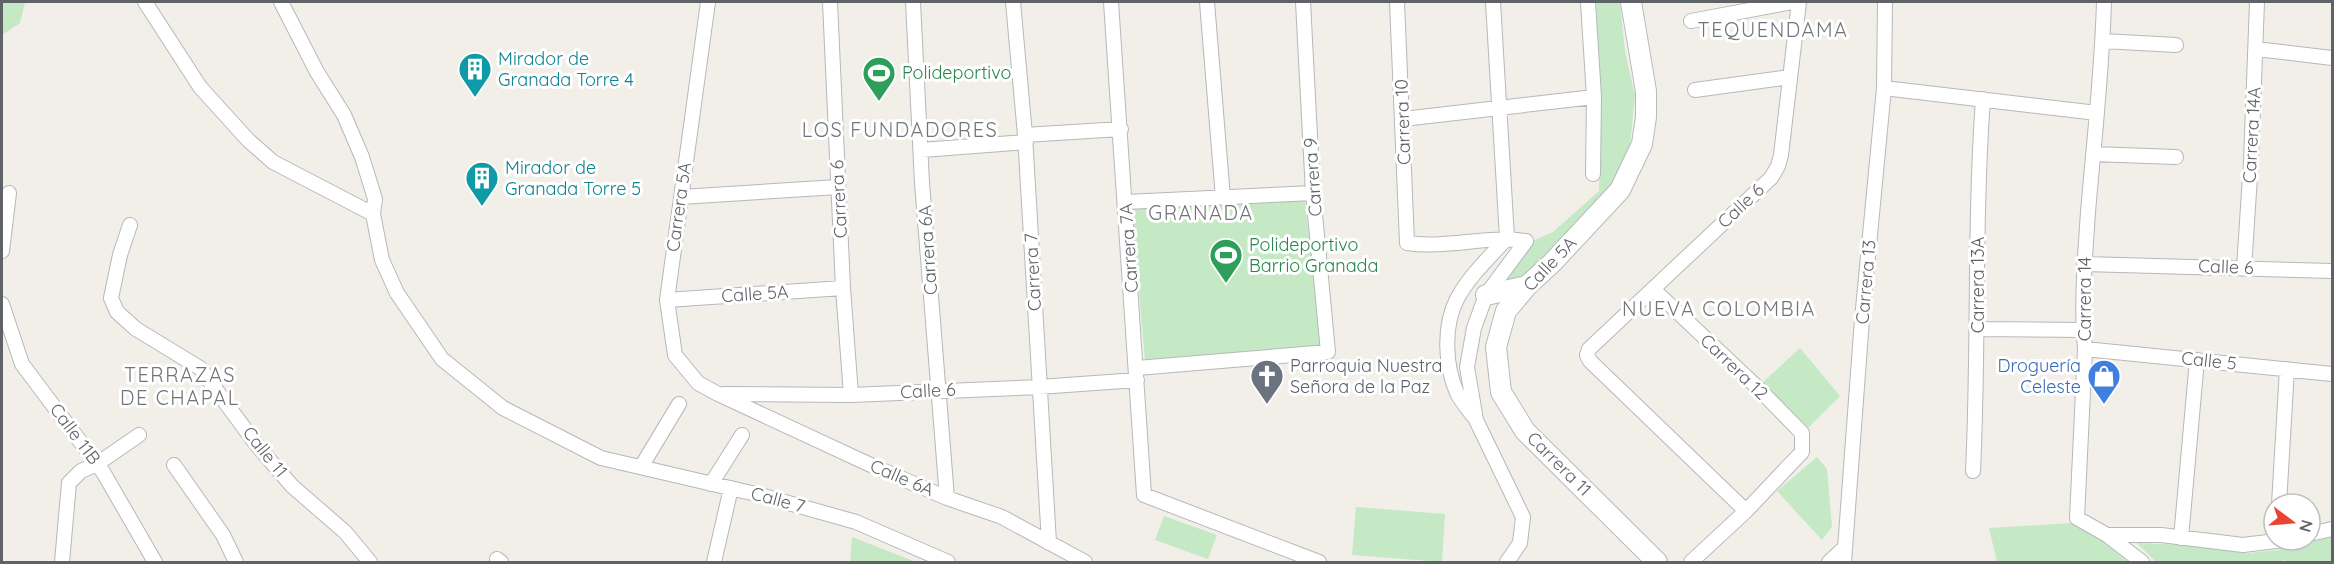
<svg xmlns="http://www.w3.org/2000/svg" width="2334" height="564" viewBox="0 0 2334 564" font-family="Quicksand,sans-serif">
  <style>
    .green { fill: #c5e8c5 }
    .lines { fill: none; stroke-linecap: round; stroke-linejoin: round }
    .street-casing { stroke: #b5b8bc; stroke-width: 16 }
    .secondary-casing { stroke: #b6babf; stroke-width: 22 }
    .street { stroke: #fff; stroke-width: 14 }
    .secondary { stroke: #fff; stroke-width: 20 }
    .labels { text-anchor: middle; stroke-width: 6; stroke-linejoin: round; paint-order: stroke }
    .culture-label { font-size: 18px; fill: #0d838f; stroke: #fff; text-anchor: start }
    .leisure-label { font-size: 18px; fill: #27864d; stroke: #fff; text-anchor: start }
    .street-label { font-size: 18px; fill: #5f6368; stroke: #fff }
    .worship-label { font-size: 18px; fill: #5b616d; stroke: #fff; text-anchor: start }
    .shop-label { font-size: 18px; fill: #366cbe; stroke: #fff; text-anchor: end }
    .neighbourhood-label { font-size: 20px; letter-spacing: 1.5px; fill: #70757a; stroke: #fff }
  </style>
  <rect width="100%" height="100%" fill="#f1efe8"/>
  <!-- green -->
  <path class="green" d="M2 2H25L20 23 2 35Z
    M1596 2H1620L1625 52 1635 95 1630 146 1615 184 1523 282 1492 290 1530 242 1553 232 1599 191 1601 119Z
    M1305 201 1322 359 1146 372 1132 209Z
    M1800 348 1840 396 1806 430 1761 384Z
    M1817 457 1827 469 1832 527 1822 540 1777 491Z
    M1356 507 1445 514 1442 562 1352 555Z
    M1164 516 1217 535 1208 559 1155 540Z
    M2071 523 2104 542 2128 562H1997L1989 528Z
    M852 537 916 562H850Z
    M2332 537V562H2287L2284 560 2281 562H2156L2137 543 2185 545 2249 553 2278 550Z"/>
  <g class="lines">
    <defs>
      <path id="street" d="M145 2 200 87 248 140 273 162 373 214
        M281 2 317 72 344 115 362 157 375 199 373 214 382 260 397 293 442 359 503 408 601 458 760 495 856 522 948 562
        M708 2 667 300 675 355 698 383 718 394 875 467 947 498 1002 517 1085 562
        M830 2 843 288 851 395
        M913 2 922 183 947 498
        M1013 2 1025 135 1049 543
        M1111 2 1144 495 1319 562
        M1207 2 1223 198
        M1397 2 1407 243C1447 249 1486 235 1526 241L1486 295 1474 328 1467 367 1476 420 1523 517 1520 543 1507 562
        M1588 2 1594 97 1593 174
        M2104 2C2102 72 2094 142 2088 212 2085 257 2081 304 2085 349L2077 518 2107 535 2142 562
        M1691 21 1792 2
        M2103 41 2176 45
        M2257 49 2332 58
        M1884 88 2097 113
        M1695 90 1790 77
        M1403 119 1594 97
        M1025 135 1121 129
        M922 150 1026 142
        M2093 154 2176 157
        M681 197 838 187
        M1126 202 1313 193
        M130 225 120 255 111 298 117 312 136 329 200 368 256 444 292 486 345 532 370 562
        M2 251 9 193
        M2084 264 2332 271
        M2244 268 2251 161 2257 2
        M1653 289 1757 387 1802 433V452L1746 511 1691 562
        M667 300 843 288
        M2 304 22 364 103 472 155 562
        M1978 329 2083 330
        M2085 349 2332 374
        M1137 368 1328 352 1313 193 1303 2
        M723 394 851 395 1039 387 1137 380
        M1473 416C1468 409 1461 401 1457 393 1445 366 1443 326 1457 299 1469 276 1490 257 1507 238L1493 2
        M174 465 223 535 236 562
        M641 467 679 404
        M1973 471C1979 347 1974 223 1983 99
        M711 484 742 435
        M2279 504 2287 369
        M1746 511 1590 361 1587 355 1589 349 1771 178 1778 166 1781 155 1799 2
        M2310 534 2332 529
        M2107 535H2161L2243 545 2284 540
        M2181 538 2197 360
        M497 559 501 562
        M62 562 69 483 81 471 97 464 139 435
        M714 562 731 488
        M1829 562 1844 548
        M1844 562 1862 319 1884 88 1885 2"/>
      <path id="secondary" d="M1631 2 1646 91V117L1642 144 1620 190 1552 263 1527 286 1506 311 1496 347 1501 392 1525 431 1657 562
        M1486 295 1527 286"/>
    </defs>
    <!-- street casing -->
    <use href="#street" class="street-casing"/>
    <!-- secondary casing -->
    <use href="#secondary" class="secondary-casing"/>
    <!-- street -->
    <use href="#street" class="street"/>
    <!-- secondary -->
    <use href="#secondary" class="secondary"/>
  </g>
  <!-- icons -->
  <defs>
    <symbol id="building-pin" viewBox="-11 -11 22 30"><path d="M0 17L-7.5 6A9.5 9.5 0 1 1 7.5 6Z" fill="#0f9aa8" stroke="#fff"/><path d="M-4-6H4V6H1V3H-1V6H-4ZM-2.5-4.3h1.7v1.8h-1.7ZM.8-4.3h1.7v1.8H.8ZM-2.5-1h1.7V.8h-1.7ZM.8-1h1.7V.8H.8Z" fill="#fff"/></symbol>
    <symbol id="stadium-pin" viewBox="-11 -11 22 30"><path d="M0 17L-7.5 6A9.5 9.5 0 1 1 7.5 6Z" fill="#2e9e5b" stroke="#fff"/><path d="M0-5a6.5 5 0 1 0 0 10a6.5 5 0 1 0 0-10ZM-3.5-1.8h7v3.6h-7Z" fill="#fff"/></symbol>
    <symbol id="church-pin" viewBox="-11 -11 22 30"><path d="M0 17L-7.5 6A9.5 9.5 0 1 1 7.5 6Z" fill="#6b7280" stroke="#fff"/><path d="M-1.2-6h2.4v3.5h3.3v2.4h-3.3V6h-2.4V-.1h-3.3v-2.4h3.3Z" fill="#fff"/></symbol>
    <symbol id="shop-pin" viewBox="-11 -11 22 30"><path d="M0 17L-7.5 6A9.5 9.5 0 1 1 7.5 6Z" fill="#3f7fe0" stroke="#fff"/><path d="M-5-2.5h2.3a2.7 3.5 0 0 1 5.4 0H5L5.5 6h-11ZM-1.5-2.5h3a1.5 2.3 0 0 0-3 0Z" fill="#fff"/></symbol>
  </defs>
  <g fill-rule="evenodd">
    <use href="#building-pin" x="456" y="50" width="38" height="52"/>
    <use href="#stadium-pin" x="860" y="54" width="38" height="52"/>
    <use href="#building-pin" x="463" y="159" width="38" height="52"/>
    <use href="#stadium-pin" x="1207" y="236" width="38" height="52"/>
    <use href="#church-pin" x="1248" y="357" width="38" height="52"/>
    <use href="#shop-pin" x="2085" y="357" width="38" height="52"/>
  </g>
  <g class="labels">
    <!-- culture labels -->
    <g class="culture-label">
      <text x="498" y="65">Mirador de<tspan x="498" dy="21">Granada Torre 4</tspan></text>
      <text x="505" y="174">Mirador de<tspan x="505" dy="21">Granada Torre 5</tspan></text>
    </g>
    <!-- leisure labels -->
    <g class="leisure-label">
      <text x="902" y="79">Polideportivo</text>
      <text x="1249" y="251">Polideportivo<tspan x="1249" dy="21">Barrio Granada</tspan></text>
    </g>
    <!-- street labels -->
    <g class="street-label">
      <text transform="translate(1403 122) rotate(-92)" y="6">Carrera 10</text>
      <text transform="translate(2252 135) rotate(-87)" y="6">Carrera 14A</text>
      <text transform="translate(1313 177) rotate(-94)" y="6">Carrera 9</text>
      <text transform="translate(839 199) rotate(-93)" y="6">Carrera 6</text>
      <text transform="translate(1741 206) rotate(-43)" y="6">Calle 6</text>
      <text transform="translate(679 207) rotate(-82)" y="6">Carrera 5A</text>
      <text transform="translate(1129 248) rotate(-94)" y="6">Carrera 7A</text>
      <text transform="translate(928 250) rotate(-94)" y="6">Carrera 6A</text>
      <text transform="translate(1550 264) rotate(-46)" y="6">Calle 5A</text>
      <text transform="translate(2226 267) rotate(2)" y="6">Calle 6</text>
      <text transform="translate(1033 272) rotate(-93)" y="6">Carrera 7</text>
      <text transform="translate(1866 282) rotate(-85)" y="6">Carrera 13</text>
      <text transform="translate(1978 285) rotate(-90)" y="6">Carrera 13A</text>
      <text transform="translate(755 294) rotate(-4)" y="6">Calle 5A</text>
      <text transform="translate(2085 299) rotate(-90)" y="6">Carrera 14</text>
      <text transform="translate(2209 361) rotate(6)" y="6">Calle 5</text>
      <text transform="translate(1734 367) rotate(44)" y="6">Carrera 12</text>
      <text transform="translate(928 391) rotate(-3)" y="6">Calle 6</text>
      <text transform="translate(75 434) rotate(53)" y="6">Calle 11B</text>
      <text transform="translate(265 452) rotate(51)" y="6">Calle 11</text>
      <text transform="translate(1559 464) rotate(45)" y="6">Carrera 11</text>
      <text transform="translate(902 478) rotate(23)" y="6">Calle 6A</text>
      <text transform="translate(778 500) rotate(15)" y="6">Calle 7</text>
    </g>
    <!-- worship labels -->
    <g class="worship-label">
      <text x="1290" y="372">Parroquia Nuestra<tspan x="1290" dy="21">Señora de la Paz</tspan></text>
    </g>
    <!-- shop labels -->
    <g class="shop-label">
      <text x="2081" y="372">Droguería<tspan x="2081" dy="21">Celeste</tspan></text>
    </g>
    <!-- neighbourhood labels -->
    <g class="neighbourhood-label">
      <text x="1773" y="37">TEQUENDAMA</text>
      <text x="900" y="137">LOS FUNDADORES</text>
      <text x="1201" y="220">GRANADA</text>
      <text x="1719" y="316">NUEVA COLOMBIA</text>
      <text x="180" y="382">TERRAZAS<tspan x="180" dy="23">DE CHAPAL</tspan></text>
    </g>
  </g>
  <!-- border -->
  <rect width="2334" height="564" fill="none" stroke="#5f6368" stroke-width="6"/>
  <!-- north arrow -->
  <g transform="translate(2292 522) rotate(106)"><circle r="28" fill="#ffffff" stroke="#bfc1c3" stroke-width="1.5"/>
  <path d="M0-4.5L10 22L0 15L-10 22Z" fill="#ea4335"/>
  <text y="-9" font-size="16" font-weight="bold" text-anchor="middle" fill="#5f6368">N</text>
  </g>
</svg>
